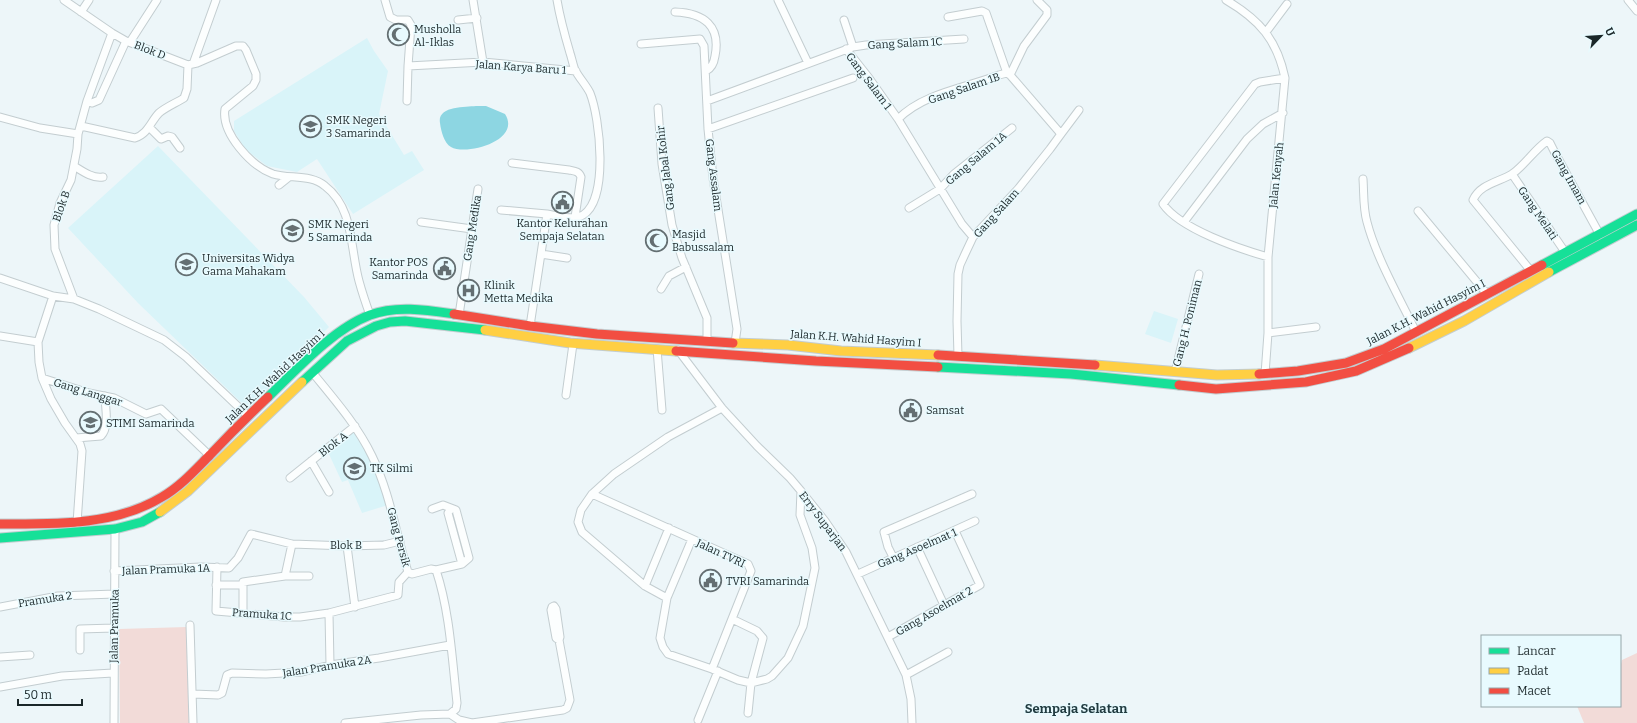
<svg xmlns="http://www.w3.org/2000/svg" width="1637" height="723" viewBox="0 0 1637 723" font-family="Bitter,serif">
  <style>
    .built { fill: #d9f4f9 }
    .green { fill: #f2dbd8 }
    .water { fill: #8dd6e2 }
    .lines { fill: none; stroke-linecap: round; stroke-linejoin: round }
    .street-casing { stroke: #c3cdd0; stroke-width: 9 }
    .fast-casing { stroke: #c3cdd0; stroke-width: 11 }
    .slow-casing { stroke: #c3cdd0; stroke-width: 11 }
    .jam-casing { stroke: #c3cdd0; stroke-width: 11 }
    .street { stroke: #fcfefe; stroke-width: 7 }
    .fast { stroke: #16e098; stroke-width: 9 }
    .slow { stroke: #ffcf43; stroke-width: 9 }
    .jam { stroke: #f24e42; stroke-width: 9 }
    .labels { text-anchor: middle; stroke-width: 3; stroke-linejoin: round; paint-order: stroke }
    .poi-label { font-size: 11px; fill: #1b2729; stroke: #e8fafe; text-anchor: start }
    .street-label { font-size: 11px; fill: #1b2729; stroke: #e8fafe }
    .quarter-label { font-size: 13px; font-weight: bold; fill: #213b40; stroke: #e8fafe }
  </style>
  <rect width="100%" height="100%" fill="#edf6f9"/>
  <!-- built -->
  <path class="built" d="M367 38 374 51 388 71 379 114 404 155 412 151 424 170 353 214 317 159 297 172 267 166 246 150 234 131V121Z
    M158 146 304 297 329 327 248 409 138 303 68 228Z
    M1154 311 1178 319 1171 343 1145 334Z
    M354 429 370 456 388 505 362 513 348 480 342 482 327 450Z"/>
  <!-- green -->
  <path class="green" d="M187 627 189 723H120L119 629Z
    M1637 653V723H1584L1577 706H1620V668L1622 660Z"/>
  <!-- water -->
  <path class="water" d="M476 106H486L505 114C522 141 466 156 451 147 444 143 441 131 440 123 437 106 465 107 476 106Z"/>
  <g class="lines">
    <defs>
      <path id="street" d="M64 0 112 33 126 41 188 65 197 63 236 46H243L246 50 256 74V80L253 86 225 109C221 133 251 166 273 174 290 179 311 174 325 186 354 208 350 248 359 281 362 292 366 304 370 315
        M385 0 390 17 396 20H408L411 25 408 66 407 101
        M473 0 483 62
        M778 0 808 63
        M1226 0C1260 20 1277 40 1285 78L1268 257V333L1265 374
        M1628 0 1637 11
        M81 12 89 0
        M675 12C704 13 721 26 715 56 714 63 712 68 706 71
        M948 17 982 11 986 13 1007 73
        M458 20 477 18
        M844 20 853 47
        M1266 32 1287 4
        M130 42 157 0
        M641 44 700 39 704 46 708 129 713 178 737 329 735 343
        M846 49 869 78 898 119 962 224 973 237
        M193 64 216 0
        M408 66 483 62 576 71
        M1010 75 1024 46 1047 15V10L1037 0
        M87 101 92 103 99 100 126 41
        M707 101 853 47 866 45 964 39
        M658 108 662 164 672 225 682 258 707 318V341
        M0 117 40 128 78 134
        M898 119C924 93 965 88 999 75L1007 73 1010 75 1061 134 1050 149 1018 189 973 237 965 254 960 265 958 274 957 321 958 356
        M81 126 135 138C148 134 151 121 159 113 166 107 176 103 184 98L187 89 188 65
        M149 127 161 139 168 136 172 137 180 148
        M708 129 853 78
        M1061 134 1079 110
        M512 163 569 170C574 171 579 171 581 177L575 217
        M74 166C82 171 93 179 103 177
        M1512 174 1565 252
        M1363 179C1364 193 1363 208 1367 222 1376 257 1400 299 1416 332
        M279 185 289 177
        M909 208 940 189 954 174 1012 128
        M501 210 547 214
        M1418 211 1487 294
        M421 222 472 229
        M1184 222 1247 139 1263 124 1283 113
        M541 254 567 258
        M1268 257C1240 249 1180 229 1163 204L1255 84 1260 82 1285 78
        M1531 271 1473 200C1480 184 1499 182 1512 174 1525 165 1534 150 1547 141L1550 143 1554 151 1600 235
        M0 278 53 296 74 299 99 309 164 340 186 357 248 416
        M661 289 669 276 686 267
        M53 296 38 342 39 362 42 378 51 399 65 423 80 444 82 451 77 523
        M74 299 55 249 54 225 60 203 71 180 77 149 78 134 87 101 112 33
        M459 315 478 189
        M530 326 547 214C558 216 573 221 583 215 609 199 600 118 590 93 586 85 580 79 575 70 573 65 572 59 570 53 565 36 560 18 557 0
        M1268 333 1316 327
        M0 336 38 342
        M657 349 662 410
        M678 350 722 408 757 446 790 478 801 491 825 521 846 552 906 675 911 699 912 723
        M312 372C334 399 357 425 372 456 390 493 396 534 408 572L412 574 431 569 436 570C450 612 452 659 457 703L456 709 450 714
        M1175 372 1199 274
        M42 378 89 393 114 398 146 414 161 409 209 455
        M566 395 573 344
        M722 408 668 437 614 474 592 494 581 510 578 522 582 532 645 586 667 598 660 638 663 647 668 654 712 669 738 680 751 683 767 679 772 676 788 658 803 626 815 568 812 548 800 515 801 491
        M76 438 101 436C110 426 105 408 105 396
        M311 461 329 492
        M290 478 355 426
        M592 494 748 564 751 571 712 669
        M432 509 443 505 456 510 469 558 462 564 436 570
        M451 509 448 513 462 564
        M347 546 355 607
        M917 547 944 605
        M893 557 888 547 884 532 972 494
        M217 567 216 611 284 617H300L329 613 398 595 399 582 408 572
        M114 571 201 567 229 568 238 558 251 534 292 544 347 546 384 545 400 541
        M858 574 975 521
        M285 576 292 544
        M216 585H243
        M645 586 669 528
        M667 598 692 539
        M0 607 58 596 115 594
        M243 613V582L285 576H309
        M329 613 330 665
        M732 619 757 631 763 638 751 683 748 713
        M190 625 193 723
        M888 637 980 585 955 531
        M80 650V629L114 628
        M0 657 30 655
        M906 675 948 652
        M0 687 62 676 113 673
        M193 694 218 695 222 693 227 675 232 673 266 674 302 672 330 665 379 658 450 645
        M450 714 459 720 472 723 563 710 567 708 570 700 559 640 560 637 556 609 554 606 552 607 551 610 556 638 559 640
        M698 720 718 671
        M114 723 115 529
        M345 723 421 715 450 714"/>
      <path id="fast" d="M1542 265 1637 214
        M1549 272 1637 225
        M938 367 1071 374 1179 385
        M302 382 347 341 376 326 390 322 405 321 485 330
        M268 397C296 370 333 329 370 315 396 305 427 310 454 314
        M0 538 115 529 142 522 160 512"/>
      <path id="slow" d="M485 330 570 343 676 351
        M733 343 788 345 841 351 938 355
        M1409 348 1464 321 1549 272
        M1095 365 1217 375 1259 374
        M160 512 188 491 302 382"/>
      <path id="jam" d="M454 314 530 326 597 334 733 343
        M676 351 816 361 938 367
        M938 355 1095 365
        M1259 374 1298 371 1346 363 1384 349 1542 265
        M1179 385 1216 389 1306 382 1356 371 1409 348
        M0 524C55 524 114 526 162 497 181 486 195 470 210 455 229 435 248 416 268 397"/>
    </defs>
    <!-- street casing -->
    <use href="#street" class="street-casing"/>
    <!-- fast casing -->
    <use href="#fast" class="fast-casing"/>
    <!-- slow casing -->
    <use href="#slow" class="slow-casing"/>
    <!-- jam casing -->
    <use href="#jam" class="jam-casing"/>
    <!-- street -->
    <use href="#street" class="street"/>
    <!-- fast -->
    <use href="#fast" class="fast"/>
    <!-- slow -->
    <use href="#slow" class="slow"/>
    <!-- jam -->
    <use href="#jam" class="jam"/>
  </g>
  <!-- icons -->
  <defs>
    <symbol id="mosque-ring" viewBox="-11 -11 22 22"><circle r="9.5" fill="#e8fafe" stroke="#646f72" stroke-width="1.5"/><path d="M3.5-4.9A6 6 0 1 0 3.5 4.9A5 5 0 1 1 3.5-4.9Z" fill="#646f72"/></symbol>
    <symbol id="school-ring" viewBox="-11 -11 22 22"><circle r="9.5" fill="#e8fafe" stroke="#646f72" stroke-width="1.5"/><path d="M0-5L7-2L0 1L-7-2ZM-4 1L0 2.5L4 1V4Q0 6-4 4Z" fill="#646f72"/></symbol>
    <symbol id="civic-ring" viewBox="-11 -11 22 22"><circle r="9.5" fill="#e8fafe" stroke="#646f72" stroke-width="1.5"/><path d="M-.6-6.5H3V-4.5H.6V-3L4-1V1h2V6H-6V1h2V-1L-.6-3ZM-1.2 2.5V6h2.4V2.5Z" fill="#646f72"/></symbol>
    <symbol id="university-ring" viewBox="-11 -11 22 22"><circle r="9.5" fill="#e8fafe" stroke="#646f72" stroke-width="1.5"/><path d="M0-5L7-2L0 1L-7-2ZM-4 1L0 2.5L4 1V4Q0 6-4 4Z" fill="#646f72"/></symbol>
    <symbol id="hospital-ring" viewBox="-11 -11 22 22"><circle r="9.5" fill="#e8fafe" stroke="#646f72" stroke-width="1.5"/><path d="M-5-5h3v3.5h4V-5h3V5h-3V1.5h-4V5h-3Z" fill="#646f72"/></symbol>
  </defs>
  <g fill-rule="evenodd">
    <use href="#mosque-ring" x="386" y="22" width="25" height="25"/>
    <use href="#school-ring" x="298" y="114" width="25" height="25"/>
    <use href="#civic-ring" x="550" y="190" width="25" height="25"/>
    <use href="#school-ring" x="280" y="218" width="25" height="25"/>
    <use href="#mosque-ring" x="644" y="228" width="25" height="25"/>
    <use href="#university-ring" x="174" y="252" width="25" height="25"/>
    <use href="#civic-ring" x="432" y="256" width="25" height="25"/>
    <use href="#hospital-ring" x="456" y="278" width="25" height="25"/>
    <use href="#civic-ring" x="898" y="398" width="25" height="25"/>
    <use href="#university-ring" x="78" y="410" width="25" height="25"/>
    <use href="#school-ring" x="342" y="456" width="25" height="25"/>
    <use href="#civic-ring" x="698" y="568" width="25" height="25"/>
  </g>
  <g class="labels">
    <!-- poi labels -->
    <g class="poi-label">
      <text x="414" y="33">Musholla<tspan x="414" dy="13">Al-Iklas</tspan></text>
      <text x="326" y="124">SMK Negeri<tspan x="326" dy="13">3 Samarinda</tspan></text>
      <text x="562" y="227" text-anchor="middle">Kantor Kelurahan<tspan x="562" dy="13">Sempaja Selatan</tspan></text>
      <text x="308" y="228">SMK Negeri<tspan x="308" dy="13">5 Samarinda</tspan></text>
      <text x="672" y="238">Masjid<tspan x="672" dy="13">Babussalam</tspan></text>
      <text x="202" y="262">Universitas Widya<tspan x="202" dy="13">Gama Mahakam</tspan></text>
      <text x="428" y="266" text-anchor="end">Kantor POS<tspan x="428" dy="13">Samarinda</tspan></text>
      <text x="484" y="289">Klinik<tspan x="484" dy="13">Metta Medika</tspan></text>
      <text x="926" y="414">Samsat</text>
      <text x="106" y="427">STIMI Samarinda</text>
      <text x="370" y="472">TK Silmi</text>
      <text x="726" y="585">TVRI Samarinda</text>
    </g>
    <!-- street labels -->
    <g class="street-label">
      <text transform="translate(905 43) rotate(-3)" y="4">Gang Salam 1C</text>
      <text transform="translate(150 50) rotate(21)" y="4">Blok D</text>
      <text transform="translate(521 67) rotate(4)" y="4">Jalan Karya Baru 1</text>
      <text transform="translate(869 81) rotate(53)" y="4">Gang Salam 1</text>
      <text transform="translate(964 88) rotate(-19)" y="4">Gang Salam 1B</text>
      <text transform="translate(976 158) rotate(-40)" y="4">Gang Salam 1A</text>
      <text transform="translate(665 168) rotate(-97)" y="4">Gang Jabal Kohir</text>
      <text transform="translate(714 175) rotate(83)" y="4">Gang Assalam</text>
      <text transform="translate(1276 175) rotate(-84)" y="4">Jalan Kenyah</text>
      <text transform="translate(1569 177) rotate(61)" y="4">Gang Imam</text>
      <text transform="translate(61 206) rotate(-71)" y="4">Blok B</text>
      <text transform="translate(996 213) rotate(-48)" y="4">Gang Salam</text>
      <text transform="translate(1538 213) rotate(56)" y="4">Gang Melati</text>
      <text transform="translate(472 228) rotate(-81)" y="4">Gang Medika</text>
      <text transform="translate(1426 312) rotate(-27)" y="4">Jalan K.H. Wahid Hasyim I</text>
      <text transform="translate(1187 323) rotate(-76)" y="4">Gang H. Poniman</text>
      <text transform="translate(856 338) rotate(4)" y="4">Jalan K.H. Wahid Hasyim I</text>
      <text transform="translate(275 376) rotate(-43)" y="4">Jalan K.H. Wahid Hasyim I</text>
      <text transform="translate(88 392) rotate(17)" y="4">Gang Langgar</text>
      <text transform="translate(333 444) rotate(-38)" y="4">Blok A</text>
      <text transform="translate(823 521) rotate(53)" y="4">Erry Suparjan</text>
      <text transform="translate(399 537) rotate(75)" y="4">Gang Persik</text>
      <text x="346" y="549">Blok B</text>
      <text transform="translate(917 548) rotate(-23)" y="4">Gang Asoelmat 1</text>
      <text transform="translate(721 553) rotate(25)" y="4">Jalan TVRI</text>
      <text transform="translate(166 569) rotate(-2)" y="4">Jalan Pramuka 1A</text>
      <text transform="translate(45 599) rotate(-9)" y="4">Pramuka 2</text>
      <text transform="translate(934 611) rotate(-30)" y="4">Gang Asoelmat 2</text>
      <text transform="translate(262 614) rotate(4)" y="4">Pramuka 1C</text>
      <text transform="translate(114 626) rotate(-89)" y="4">Jalan Pramuka</text>
      <text transform="translate(327 666) rotate(-9)" y="4">Jalan Pramuka 2A</text>
    </g>
    <!-- quarter labels -->
    <g class="quarter-label">
      <text x="1076" y="713">Sempaja Selatan</text>
    </g>
  </g>
  <!-- legend -->
  <rect x="1481" y="635" width="140" height="72" fill="#e8fafe" stroke="#96a6a9"/>
  <rect x="1489" y="648" width="20" height="6" fill="#16e098" stroke="#96a6a9"/>
  <text x="1517" y="655" font-size="12" fill="#1b2729">Lancar</text>
  <rect x="1489" y="668" width="20" height="6" fill="#ffcf43" stroke="#96a6a9"/>
  <text x="1517" y="675" font-size="12" fill="#1b2729">Padat</text>
  <rect x="1489" y="688" width="20" height="6" fill="#f24e42" stroke="#96a6a9"/>
  <text x="1517" y="695" font-size="12" fill="#1b2729">Macet</text>
  <!-- north arrow -->
  <g transform="translate(1601 36) rotate(65)" stroke="#e8fafe" stroke-width="3" paint-order="stroke">
  <path d="M0-3L7 15L0 10L-7 15Z" fill="#1b2729"/>
  <text y="-6" font-size="11" font-weight="bold" text-anchor="middle" fill="#1b2729">U</text>
  </g>
  <!-- scale -->
  <path d="M18 699v6h64v-6" fill="none" stroke="#1b2729" stroke-width="2"/>
  <text x="24" y="699" font-size="12" fill="#1b2729" stroke="#e8fafe" stroke-width="3" paint-order="stroke">50 m</text>
</svg>
